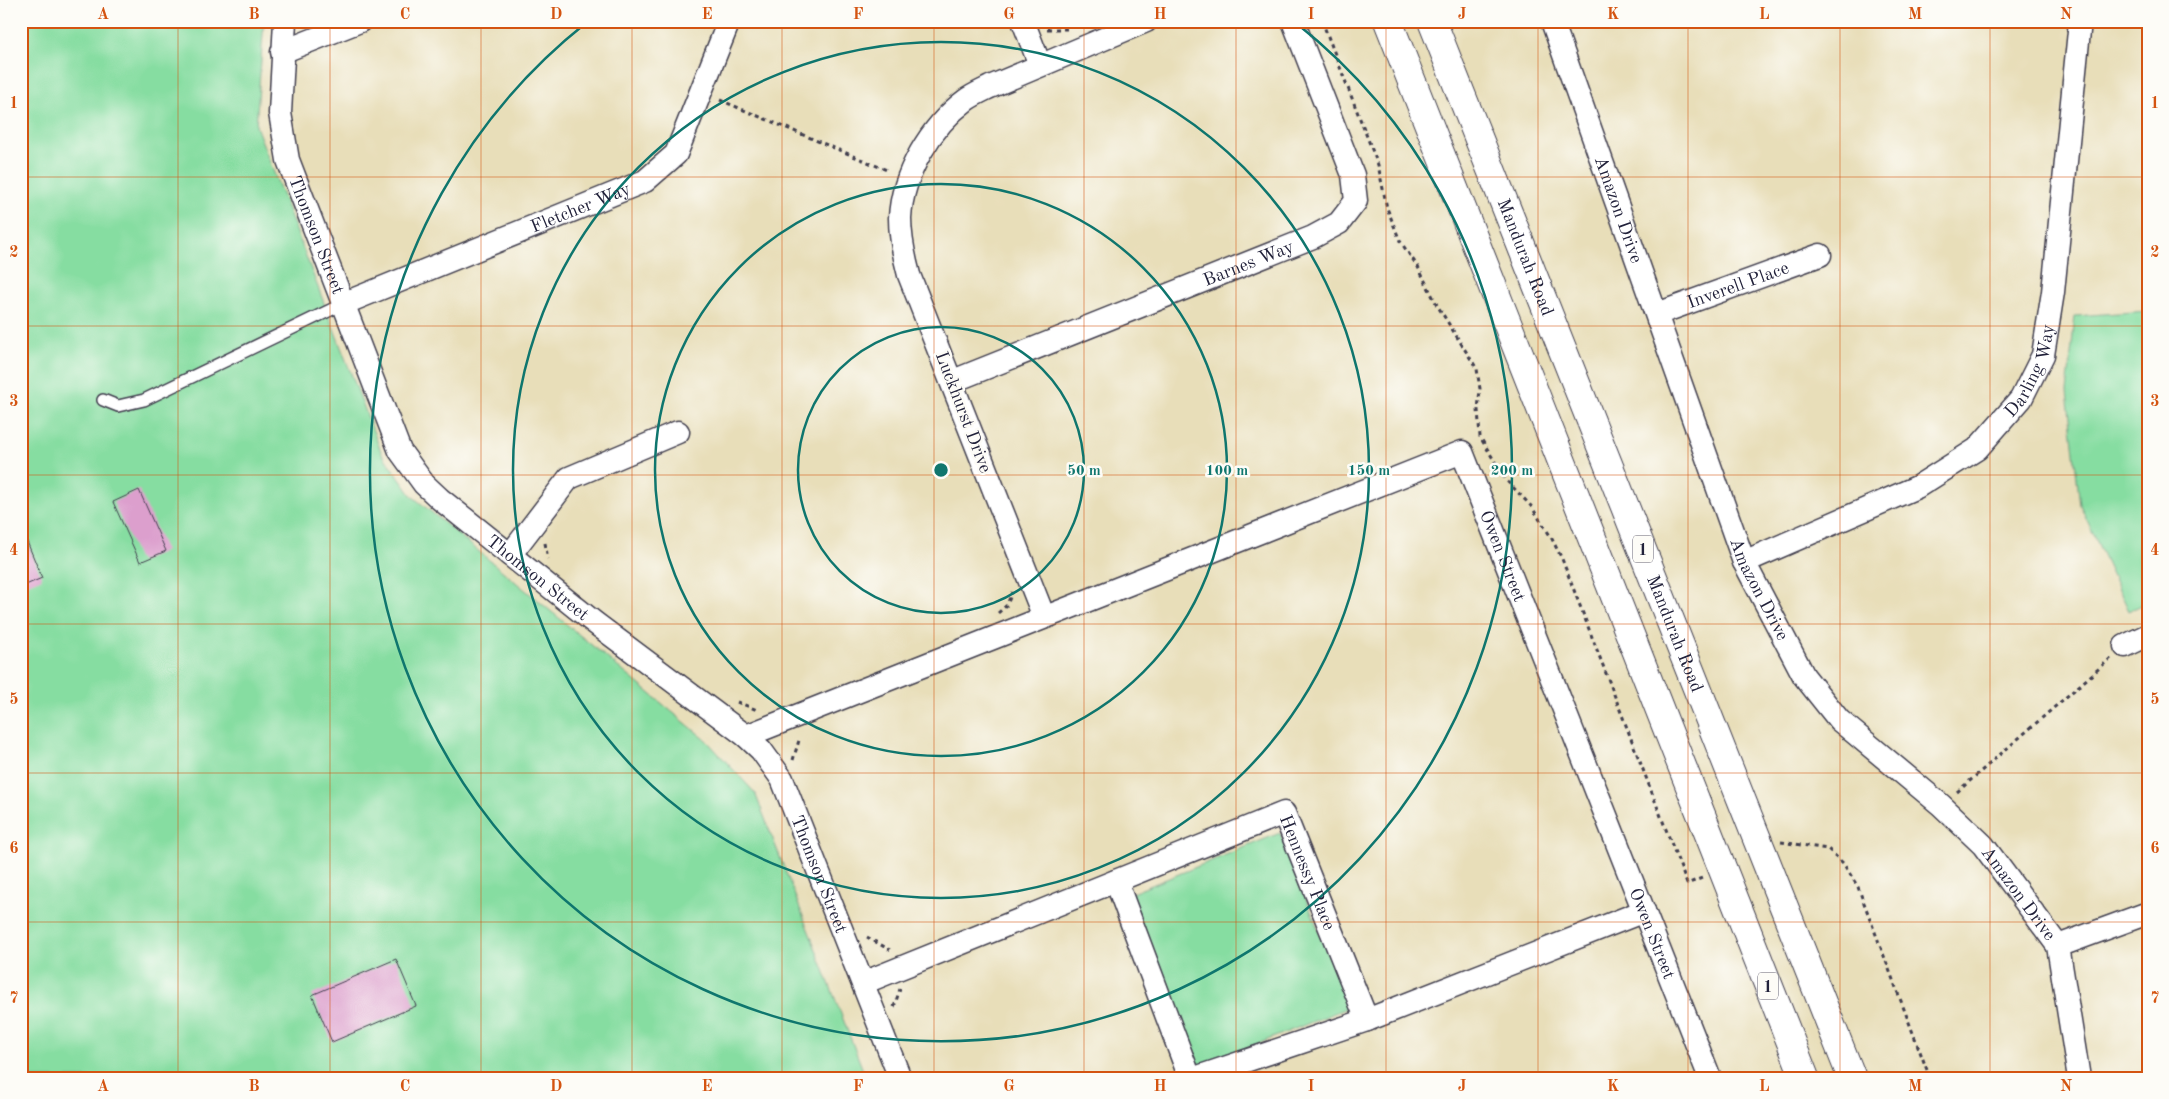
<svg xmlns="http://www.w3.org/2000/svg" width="2169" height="1099" viewBox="0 0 2169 1099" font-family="'Old Standard TT',serif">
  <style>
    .green { fill: #86dda1; stroke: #54806e }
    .building { fill: #dc9fcd }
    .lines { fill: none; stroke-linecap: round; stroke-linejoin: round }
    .lane-casing { stroke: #403e4e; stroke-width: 14 }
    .street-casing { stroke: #403e4e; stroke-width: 25 }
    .highway-casing { stroke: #403e4e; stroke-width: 30 }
    .path { stroke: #403e4e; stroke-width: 3; stroke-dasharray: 4 4; stroke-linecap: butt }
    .lane { stroke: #fff; stroke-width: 11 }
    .street { stroke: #fff; stroke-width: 22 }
    .highway { stroke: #fff; stroke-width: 28 }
    .grid { fill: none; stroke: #d45411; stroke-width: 1; stroke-opacity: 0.55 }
    .ring { fill: none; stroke: #0f766e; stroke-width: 2.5 }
    .labels { text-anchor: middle; stroke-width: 5; stroke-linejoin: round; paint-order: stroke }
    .shield { fill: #fdfcf7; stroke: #646373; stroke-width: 1 }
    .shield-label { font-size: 16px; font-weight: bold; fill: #22223b }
    .street-label { font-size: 18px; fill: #22223b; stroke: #fdfcf7 }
    .centre { fill: #0f766e; stroke: #fdfcf7; stroke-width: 2.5 }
    .ring-label { font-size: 15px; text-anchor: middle; font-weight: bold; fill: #0f766e; stroke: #fdfcf7; stroke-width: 5; stroke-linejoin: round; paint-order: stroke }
    .neatline { fill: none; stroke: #d45411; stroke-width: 2 }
    .grid-label { font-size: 16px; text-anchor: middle; font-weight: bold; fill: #d45411 }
  </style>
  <rect width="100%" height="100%" fill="#fdfcf7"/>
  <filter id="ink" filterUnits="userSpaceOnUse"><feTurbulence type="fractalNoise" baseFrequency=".02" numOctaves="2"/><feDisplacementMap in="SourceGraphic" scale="10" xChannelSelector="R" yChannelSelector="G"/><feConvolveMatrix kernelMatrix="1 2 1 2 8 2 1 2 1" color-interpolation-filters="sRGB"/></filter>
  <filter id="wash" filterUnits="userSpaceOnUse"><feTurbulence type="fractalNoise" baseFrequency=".0096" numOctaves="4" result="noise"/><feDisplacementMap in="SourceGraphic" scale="20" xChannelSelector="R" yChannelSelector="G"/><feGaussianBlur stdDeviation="1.12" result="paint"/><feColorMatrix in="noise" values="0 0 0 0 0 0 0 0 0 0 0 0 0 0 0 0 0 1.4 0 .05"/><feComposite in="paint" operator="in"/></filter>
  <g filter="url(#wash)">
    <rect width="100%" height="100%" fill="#e8deb9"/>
    <!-- green -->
    <path class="green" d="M21 21H264L256 126 382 454 412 496 706 740 755 793 866 1078H21Z
      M2148 311V602L2129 611 2080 505 2067 392 2075 316Z
      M1280 833 1349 1007 1196 1069 1127 895Z"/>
    <g id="blocks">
      <!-- building -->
      <path class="building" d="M139 490 166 551 140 562 113 502Z
        M21 527 42 578 21 587Z
        M396 959 416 1006 332 1042 312 995Z"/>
    </g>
  </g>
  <g filter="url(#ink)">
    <use href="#blocks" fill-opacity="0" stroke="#403e4e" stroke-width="1"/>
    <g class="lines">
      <defs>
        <path id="lane" d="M103 400 118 406 144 400 345 303"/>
        <g id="street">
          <path id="s1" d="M285 21 280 113 288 160 400 451 424 484 440 499 595 623 746 736 761 750 782 779 900 1078"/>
          <path d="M1023 21 1040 65"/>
          <path id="s2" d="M1552 21 1744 562 1804 676 1839 720 1941 805 1983 845 2058 946 2079 1078"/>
          <path d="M282 52 360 21"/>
          <path id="s3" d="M345 303 645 181 676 154 729 21"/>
          <path id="s4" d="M1657 314 1820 255"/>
          <path id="s5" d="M953 381 1313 237 1339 223 1356 201 1353 175 1293 21"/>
          <path d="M510 555 569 478 678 432"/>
          <path id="s6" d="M1744 562 1917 487 1977 449 2021 399 2043 355 2053 292 2080 21"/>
          <path d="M1044 617 909 275C904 256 900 238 900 218 902 174 931 126 966 100 973 95 982 91 990 87L1146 21"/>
          <path d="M2125 646 2148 635"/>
          <path id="s7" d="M746 736 1462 452 1710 1078"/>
          <path d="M1116 881 1190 1078"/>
          <path d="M2058 946 2148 913"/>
          <path id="s8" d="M863 983 1284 813 1367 1020 1644 911"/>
          <path d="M1195 1078 1367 1020"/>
        </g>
        <g id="highway">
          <path d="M1388 21 1805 1078"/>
          <path id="s9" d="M1432 21 1852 1078"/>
        </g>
      </defs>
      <!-- lane casing -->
      <use href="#lane" class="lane-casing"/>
      <!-- street casing -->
      <use href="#street" class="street-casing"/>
      <!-- highway casing -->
      <use href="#highway" class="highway-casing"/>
      <!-- path -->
      <path class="path" d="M1322 21 1378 165 1387 208 1400 241 1418 267 1437 305 1477 369 1480 389 1478 410 1480 437 1506 480 1531 506 1551 537 1562 559 1687 884 1702 878
        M1047 29H1071
        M720 100 889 171
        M545 543 548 559
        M998 613 1007 605 1012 592
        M737 702 757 710
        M793 760 800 737
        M1957 792 2111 658
        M1781 842 1828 849 1843 863 1858 887 1930 1078
        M867 937 890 950
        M894 1007 900 989"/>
      <!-- lane -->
      <use href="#lane" class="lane"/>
      <!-- street -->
      <use href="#street" class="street"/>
      <!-- highway -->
      <use href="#highway" class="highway"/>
    </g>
  </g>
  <!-- grid -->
  <path class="grid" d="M178 21V1078M330 21V1078M481 21V1078M632 21V1078M782 21V1078M934 21V1078M1084 21V1078M1236 21V1078M1386 21V1078M1538 21V1078M1688 21V1078M1840 21V1078M1990 21V1078M21 177H2148M21 326H2148M21 475H2148M21 624H2148M21 773H2148M21 922H2148"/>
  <!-- distance rings -->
  <g class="ring">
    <circle cx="941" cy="470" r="143"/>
    <circle cx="941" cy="470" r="286"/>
    <circle cx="941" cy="470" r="428"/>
    <path d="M1296 23A571 571 0 1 1 586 23"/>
  </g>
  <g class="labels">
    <!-- shield labels -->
    <g class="shield">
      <rect x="1633" y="535.5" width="20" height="27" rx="4"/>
      <rect x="1758" y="972.5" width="20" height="27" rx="4"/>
    </g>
    <g class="shield-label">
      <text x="1643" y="555">1</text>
      <text x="1768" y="992">1</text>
    </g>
    <!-- street labels -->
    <g class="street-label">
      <text dy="6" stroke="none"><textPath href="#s3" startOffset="254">Fletcher Way</textPath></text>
      <text dy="6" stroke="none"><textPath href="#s2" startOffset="200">Amazon Drive</textPath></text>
      <text dy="6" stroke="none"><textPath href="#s1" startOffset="220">Thomson Street</textPath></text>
      <text dy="6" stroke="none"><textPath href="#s9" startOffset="254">Mandurah Road</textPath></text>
      <text dy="6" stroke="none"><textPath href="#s5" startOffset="318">Barnes Way</textPath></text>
      <text dy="6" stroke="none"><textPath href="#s4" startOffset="86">Inverell Place</textPath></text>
      <text dy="6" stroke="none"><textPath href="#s6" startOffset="356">Darling Way</textPath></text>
      <text transform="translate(964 412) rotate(69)" y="6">Luckhurst Drive</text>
      <text dy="6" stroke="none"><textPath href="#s7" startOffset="882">Owen Street</textPath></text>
      <text dy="6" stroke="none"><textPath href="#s1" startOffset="640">Thomson Street</textPath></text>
      <text dy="6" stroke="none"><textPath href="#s2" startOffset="605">Amazon Drive</textPath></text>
      <text dy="6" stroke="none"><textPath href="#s9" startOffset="659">Mandurah Road</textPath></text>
      <text dy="6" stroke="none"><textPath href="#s1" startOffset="1060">Thomson Street</textPath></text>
      <text dy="6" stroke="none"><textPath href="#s8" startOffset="518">Hennessy Place</textPath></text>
      <text dy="6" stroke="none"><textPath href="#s2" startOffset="1010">Amazon Drive</textPath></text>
      <text dy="6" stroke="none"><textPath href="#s7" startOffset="1288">Owen Street</textPath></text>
    </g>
  </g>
  <circle cx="941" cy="470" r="8" class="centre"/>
  <g class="ring-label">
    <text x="1084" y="475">50 m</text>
    <text x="1227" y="475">100 m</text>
    <text x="1369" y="475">150 m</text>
    <text x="1512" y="475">200 m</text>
  </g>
  <!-- margin -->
  <rect width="2169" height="1099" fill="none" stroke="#fdfcf7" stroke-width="55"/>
  <rect x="28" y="28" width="2114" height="1044" class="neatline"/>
  <g class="grid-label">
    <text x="103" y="19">A</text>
    <text x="254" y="19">B</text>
    <text x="405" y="19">C</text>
    <text x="556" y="19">D</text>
    <text x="707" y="19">E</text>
    <text x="858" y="19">F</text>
    <text x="1009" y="19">G</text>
    <text x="1160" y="19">H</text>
    <text x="1311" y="19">I</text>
    <text x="1462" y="19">J</text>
    <text x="1613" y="19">K</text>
    <text x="1764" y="19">L</text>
    <text x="1915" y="19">M</text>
    <text x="2066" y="19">N</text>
    <text x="14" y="108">1</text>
    <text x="2155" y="108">1</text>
    <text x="14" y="257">2</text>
    <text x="2155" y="257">2</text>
    <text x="14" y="406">3</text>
    <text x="2155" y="406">3</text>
    <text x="14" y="555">4</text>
    <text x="2155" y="555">4</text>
    <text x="14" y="704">5</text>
    <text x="2155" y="704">5</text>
    <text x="14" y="853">6</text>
    <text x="2155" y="853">6</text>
    <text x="14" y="1003">7</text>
    <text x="2155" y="1003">7</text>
    <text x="103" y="1091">A</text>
    <text x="254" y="1091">B</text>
    <text x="405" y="1091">C</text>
    <text x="556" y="1091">D</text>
    <text x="707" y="1091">E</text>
    <text x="858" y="1091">F</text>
    <text x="1009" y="1091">G</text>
    <text x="1160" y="1091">H</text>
    <text x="1311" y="1091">I</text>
    <text x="1462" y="1091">J</text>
    <text x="1613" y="1091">K</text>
    <text x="1764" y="1091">L</text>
    <text x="1915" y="1091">M</text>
    <text x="2066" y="1091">N</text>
  </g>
</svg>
